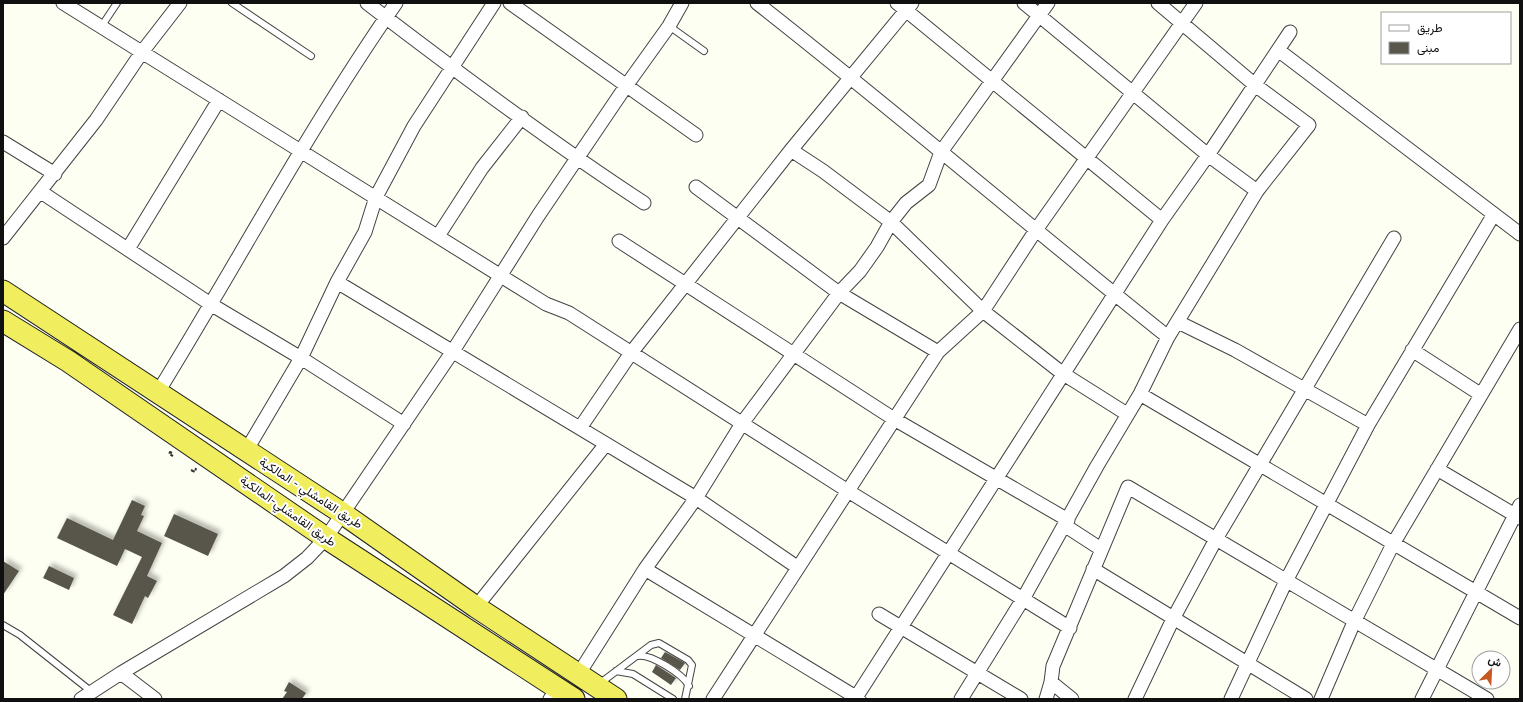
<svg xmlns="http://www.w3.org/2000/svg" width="1523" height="702" viewBox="0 0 1523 702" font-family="'Roboto Serif',Vazirmatn,serif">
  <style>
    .building { fill: #59564c; filter: url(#shadow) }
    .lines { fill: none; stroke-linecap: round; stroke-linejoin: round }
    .service-casing { stroke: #434343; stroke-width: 8 }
    .minor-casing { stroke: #434343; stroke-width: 15 }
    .trunk-casing { stroke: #212121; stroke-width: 23 }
    .path { stroke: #323232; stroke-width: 2; stroke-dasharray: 4 2; stroke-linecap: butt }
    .service { stroke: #fff; stroke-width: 6 }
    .minor { stroke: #fff; stroke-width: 13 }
    .trunk { stroke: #f0ed5e; stroke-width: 21 }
    .labels { text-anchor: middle; stroke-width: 4; stroke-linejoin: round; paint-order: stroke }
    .street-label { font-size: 12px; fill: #101010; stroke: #fff }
  </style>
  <defs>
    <filter id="shadow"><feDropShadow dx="3.5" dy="-3.5" stdDeviation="2" flood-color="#0004"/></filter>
  </defs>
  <rect width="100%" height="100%" fill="#fdfff3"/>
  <!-- building -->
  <path class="building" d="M132 500 145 506 141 515 144 516 137 531 162 543 147 576 157 581 148 598 145 596 132 624 113 615 142 557 125 549 117 566 57 538 67 518 113 540Z
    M174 514 218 534 208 556 164 536Z
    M3 561 19 571 3 595Z
    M49 566 74 578 69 590 43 578Z
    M665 652 685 663 680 670 661 658Z
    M656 665 676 678 671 685 652 672Z
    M289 682 306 693 302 699H282L287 692 284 691Z"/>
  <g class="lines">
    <defs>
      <path id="service" d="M232 3 311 56
        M669 26 704 51
        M101 27 117 3
        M3 625 20 635 92 692
        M637 656C650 653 683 674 689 686
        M616 671 633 674 673 699
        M599 684 651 645 659 643 688 660 692 665 685 699"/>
      <path id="minor" d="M63 3 546 304 569 313 848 491 1070 628
        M367 3C457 72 549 141 644 203
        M510 3 696 135
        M757 3C896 112 1030 227 1168 337
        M897 3 1162 220
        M1024 3 1208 155 1257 191
        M1278 50 1520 234
        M3 142 55 174
        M791 150 823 171 891 222 983 311 1062 373 1127 414
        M696 187 839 293 938 352
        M41 192 212 305 301 358 404 424
        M438 236 482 168 522 117
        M3 238 96 120 142 52 180 3
        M619 241 894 419 1068 520
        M128 249 219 100
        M337 282 696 498 797 567
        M1178 322 1235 350 1368 425
        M1412 350 1480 394
        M158 392C238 262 309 128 396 3
        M1140 394 1520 618
        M580 428 631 353 791 150 912 3
        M246 451 301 358 337 282 365 232 376 197 414 126 494 3
        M1437 469 1520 518
        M1064 525 1101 549
        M645 569 859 699
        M1093 569 1306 699
        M476 607 606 444
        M879 614 1021 699
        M121 673 155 699
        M578 675 645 569 696 498 743 422 839 293 860 271 877 247 891 222 906 203 929 185 941 152 1048 3
        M1051 682 1072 699
        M81 699 121 673 284 576 307 558 326 538 453 351 538 216 626 86 669 26 682 3
        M550 699 557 689
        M713 699 938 352 983 311 1036 230 1196 3
        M855 699 1162 220 1208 155 1290 32
        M961 699 1023 599 1097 466 1140 394 1168 337 1257 191 1309 125 1255 85 1158 3
        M1046 699 1051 682 1053 666 1128 487 1487 699
        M1135 699 1173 619 1216 539 1394 238
        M1231 699 1286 581 1368 425 1494 214
        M1321 699 1354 622 1393 544 1520 329
        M1422 699 1520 505"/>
      <path id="trunk" d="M3 291 342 513 476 607 616 699
        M3 321 68 361 326 538 574 699"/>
    </defs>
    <!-- service casing -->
    <use href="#service" class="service-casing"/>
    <!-- minor casing -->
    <use href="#minor" class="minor-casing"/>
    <!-- trunk casing -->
    <use href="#trunk" class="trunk-casing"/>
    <!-- path -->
    <path class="path" d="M172 453 170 452 169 454 173 456
      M191 470 195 472 196 468"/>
    <!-- service -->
    <use href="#service" class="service"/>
    <!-- minor -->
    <use href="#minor" class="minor"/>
    <!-- trunk -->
    <use href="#trunk" class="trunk"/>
  </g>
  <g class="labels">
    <!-- street labels -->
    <g class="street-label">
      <text transform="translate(311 493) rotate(33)" y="4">طريق القامشلي - المالكية</text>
      <text transform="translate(288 511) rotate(35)" y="4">طريق القامشلي-المالكية</text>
    </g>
  </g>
  <!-- border -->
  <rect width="1523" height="702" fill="none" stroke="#101010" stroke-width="8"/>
  <!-- legend -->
  <rect x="1381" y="12" width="130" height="52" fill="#ffffff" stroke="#9f9f9f"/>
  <rect x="1389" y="25" width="20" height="6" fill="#ffffff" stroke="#9f9f9f"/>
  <text x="1417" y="32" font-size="12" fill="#101010">طريق</text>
  <rect x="1389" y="42" width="20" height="12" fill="#59564c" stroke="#9f9f9f"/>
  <text x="1417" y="52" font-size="12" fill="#101010">مبنى</text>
  <!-- north arrow -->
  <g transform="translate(1491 670) rotate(24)"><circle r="19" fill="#ffffff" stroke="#9f9f9f"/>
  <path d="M0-3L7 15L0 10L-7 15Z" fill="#c65822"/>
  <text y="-6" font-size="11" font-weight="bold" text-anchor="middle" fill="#101010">ش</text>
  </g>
</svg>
